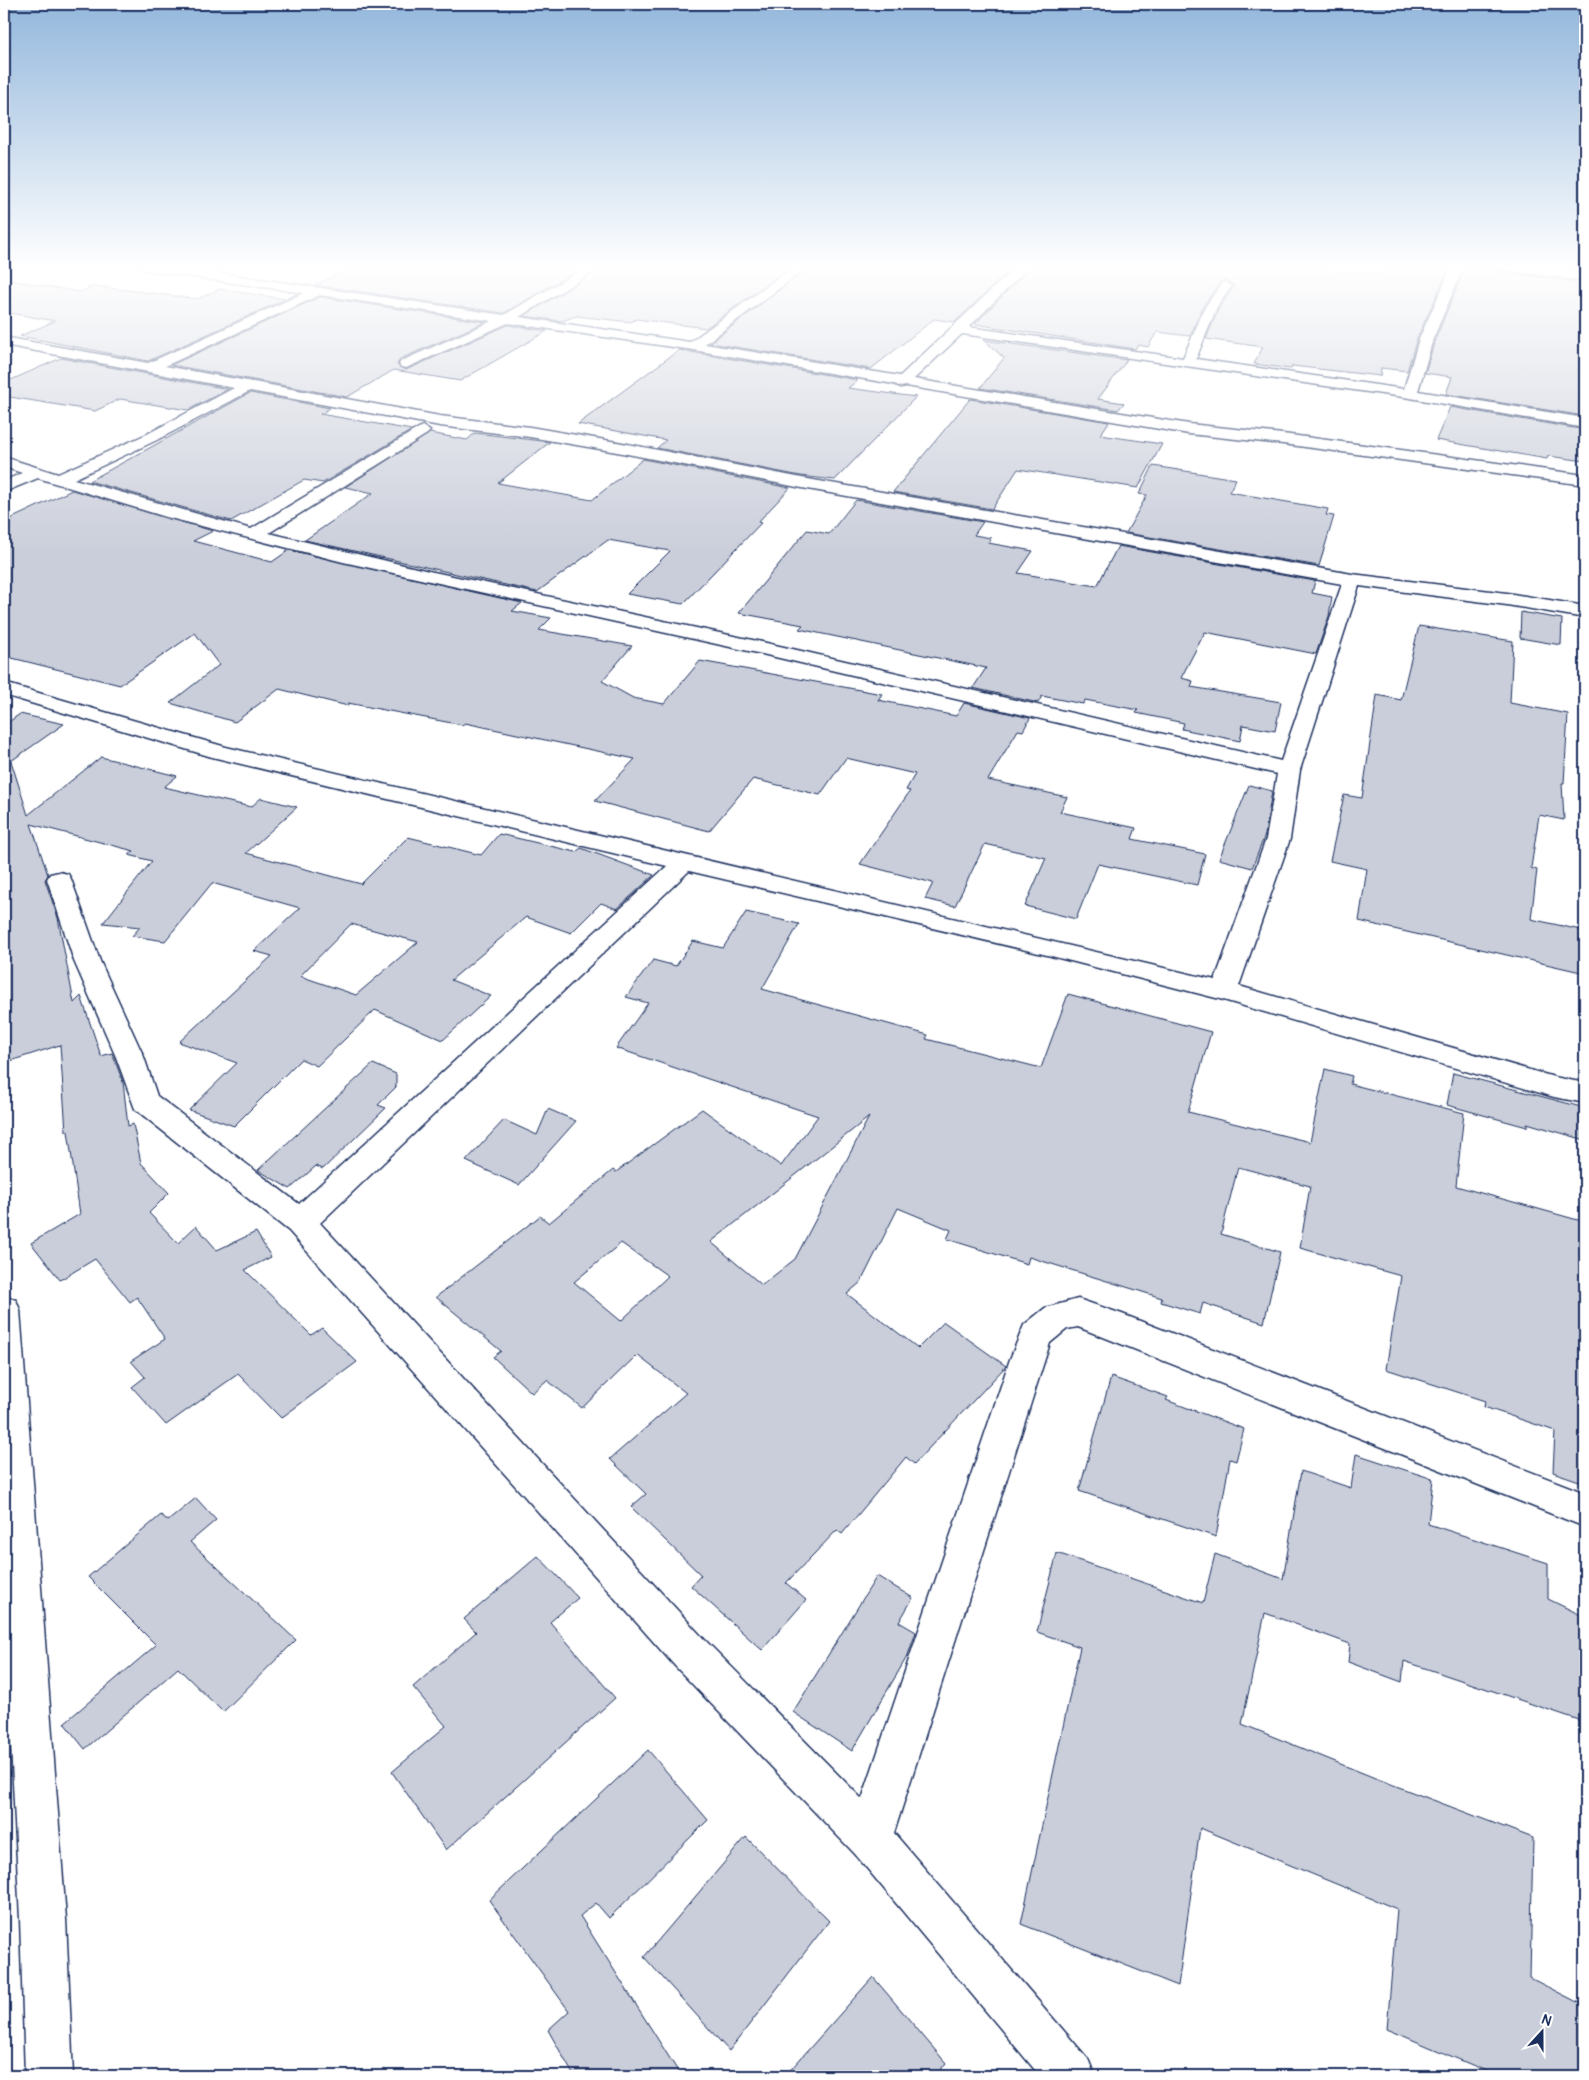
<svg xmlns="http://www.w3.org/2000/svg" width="1589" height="2080" viewBox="0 0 1589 2080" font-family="Pangolin,sans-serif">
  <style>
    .building { fill: #caceda; stroke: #1b2f5e; fill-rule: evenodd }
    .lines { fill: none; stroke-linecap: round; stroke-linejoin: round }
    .minor-casing { stroke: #1b2f5e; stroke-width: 3 }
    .minor { fill: #fff; fill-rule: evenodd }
  </style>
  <rect width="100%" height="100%" fill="#fff"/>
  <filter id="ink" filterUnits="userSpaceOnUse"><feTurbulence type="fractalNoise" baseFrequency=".02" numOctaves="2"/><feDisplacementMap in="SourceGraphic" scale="10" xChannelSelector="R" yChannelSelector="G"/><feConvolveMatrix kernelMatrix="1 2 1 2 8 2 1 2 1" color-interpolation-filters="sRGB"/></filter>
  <g filter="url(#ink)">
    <!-- building -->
    <path class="building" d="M355 266 395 270 402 266H584L504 313 315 285Z
      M605 266H791L706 328 636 319 631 322 576 316 562 321 524 316Z
      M811 266H1014L955 322 934 319 871 369 710 343Z
      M1032 266H1300L1377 275 1380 266H1450L1417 338 1407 371 1381 368 1380 376 1292 366 1291 369 1254 364 1263 347 1206 339 1219 308 1234 287 1226 280 1220 282 1203 306 1190 336 1157 332 1148 347 1138 345 1135 349 975 324Z
      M1466 266H1495L1503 272 1585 283V416L1446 394 1452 377 1425 373 1435 340Z
      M4 279 80 292 94 286 198 299 219 289 285 299 297 294 148 361 20 336 55 321 4 312Z
      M320 297 485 322 400 359 397 365 406 370 508 325 547 331 460 381 394 370 347 397 171 365Z
      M984 340 1127 360 1098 399 1124 403 1118 410 980 388 1004 358Z
      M679 350 858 380 848 388 916 397 835 480 801 476 657 448 666 440 578 424Z
      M61 358 228 389 188 410 120 399 95 411 4 396V383Z
      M250 393 330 408 320 414 412 430 323 483 304 480 231 521 89 481Z
      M970 399 1109 422 1100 435 1162 444 1138 488 1018 469 992 509 893 492Z
      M1450 407 1585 430V461L1548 456 1547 459 1436 440Z
      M430 433 467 440 475 433 550 442 498 483 592 500 643 459 790 488 758 522 761 523 683 604 627 594 670 551 608 540 537 592 305 540 373 493 345 487Z
      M1153 466 1236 479 1229 492 1328 509 1326 515 1334 516 1319 566 1126 533 1147 495 1139 494Z
      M72 490 213 531 193 541 272 562 289 550 522 603 512 611 551 618 539 630 632 646 602 681 633 698 664 704 700 661 882 694 878 700 956 716 964 703 1030 718 1023 731 1018 730 988 780 1067 797 1060 812 1136 828 1132 839 1205 854 1197 885 1098 864 1076 919 1025 906 1046 858 985 844 955 906 925 899 933 883 860 864 910 791 906 790 915 774 846 758 820 795 753 779 709 831 595 801 635 759 465 723 462 725 348 703V706L279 689 235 722 170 703 219 665 195 633 120 685 4 656V522Z
      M856 500 983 522 974 535 991 538 988 543 1033 551 1018 573 1097 586 1118 546 1315 581 1312 593 1332 597 1329 616 1316 654 1205 632 1181 678 1193 681 1191 687 1281 702 1275 731 1243 725 1240 741 1182 729 1184 723 1136 713 1138 710 1085 700 1083 704 1042 696 1038 703 973 688 986 668 799 629 803 625 739 613 807 530 829 534Z
      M1521 612 1562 619 1561 645 1520 638Z
      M1419 626 1513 641 1510 703 1568 714 1564 783H1562L1564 820 1539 815 1531 868 1537 870 1531 919 1585 931V973L1359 921 1367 869 1330 861 1344 795 1362 798 1377 695 1401 700Z
      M20 714 64 724 11 761 28 815 101 757 177 776 164 787 251 807 261 798 297 807 246 853 361 884 408 837 481 855 499 834 576 852 581 848 654 875 617 909 601 903 571 933 526 917 451 980 491 996 443 1040 375 1010 317 1066 301 1059 234 1126 189 1110 237 1063 179 1042 272 956 254 951 300 908 212 883 165 941 132 936 140 927 103 923 152 861 129 855 134 851 31 824 48 875 45 880 58 918 74 1003 81 996 101 1056 112 1053 123 1082 128 1126 133 1124 141 1163 169 1193 149 1213 178 1243 196 1226 217 1250 256 1232 271 1257 245 1270 311 1335 322 1328 357 1362 281 1418 238 1374 166 1425 132 1387 145 1377 131 1361 165 1339 137 1297 130 1302 95 1259 60 1280 31 1243 80 1214 68 1131H66L60 1045 4 1063V725ZM351 924 418 942 356 995 300 976Z
      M1249 785 1272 791 1265 835 1252 868 1219 859Z
      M746 912 799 924 762 989 928 1035 926 1039 1041 1068 1068 994 1211 1032 1188 1112 1310 1142 1325 1069 1352 1076 1350 1084 1464 1113 1456 1186 1585 1222V1483L1553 1472 1555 1431 1484 1407 1485 1401 1386 1369 1401 1276 1300 1248 1310 1186 1238 1167 1221 1234 1280 1252 1264 1323 1203 1303 1200 1314 1161 1302 1162 1298 1029 1257 1027 1264 947 1239 951 1230 898 1208 861 1282 847 1294 918 1348 944 1322 1006 1366 914 1464 906 1457 842 1534 837 1530 786 1583 806 1600 762 1650 691 1586 701 1575 631 1507 646 1494 610 1459 686 1393 637 1355 582 1408 547 1380 532 1393 493 1357 501 1351 436 1297 540 1216 549 1223 613 1170 616 1172 702 1109 781 1166 818 1116 616 1048 648 1003 626 997 653 960 676 966 693 941 723 948ZM869 1117 795 1259 762 1285 711 1242ZM621 1243 668 1276 621 1321 574 1282Z
      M373 1064 396 1074V1087L378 1105 386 1108 323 1169 316 1166 290 1189 258 1170Z
      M1453 1073 1585 1108V1140L1527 1123V1127L1447 1105Z
      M548 1109 576 1121 519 1185 466 1161 504 1120 537 1135Z
      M1111 1377 1168 1397 1166 1400 1244 1429 1236 1461 1230 1459 1216 1537 1079 1491Z
      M1356 1454 1433 1479 1428 1524 1548 1563V1599L1585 1617V1722L1404 1661 1402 1682 1348 1662 1350 1644 1265 1613 1242 1724 1375 1778 1533 1838 1530 1978 1585 2006V2076H1498L1387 2029 1397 1909 1200 1828 1178 1986 1021 1924 1080 1647 1037 1632 1057 1553 1203 1603 1215 1554 1283 1579 1301 1471 1351 1488Z
      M196 1498 216 1520 190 1542 296 1640 223 1712 178 1668 85 1749 64 1723 156 1645 88 1577 161 1515 168 1521Z
      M538 1556 578 1598 550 1622 615 1698 446 1850 392 1772 446 1726 413 1687 476 1632 464 1619Z
      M877 1576 913 1598 899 1622 916 1632 908 1655 852 1751 793 1712Z
      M648 1750 708 1820 609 1918 596 1903 580 1916 681 2076H574L548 2030 569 2011 489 1900Z
      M746 1837 829 1921 729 2051 644 1957Z
      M873 1977 946 2063 935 2076H785Z"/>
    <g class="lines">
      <defs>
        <path id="minor" d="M138 266H171L504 315 588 266H603L519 317 690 342 795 266H809L705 344 900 376 1017 266H1030L969 327 1183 358 1205 307 1222 283 1226 282 1232 286 1217 307 1196 359 1404 389 1419 339 1452 266H1464L1433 339 1418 391 1585 418V428L1410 398 962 334 914 379 1189 424 1283 434 1585 475V485L1283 444 1189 434 906 386 901 387 894 384 693 350 508 323 406 368 401 367 399 364 401 361 492 321 320 295 165 366 440 416 530 427 617 442 802 478 1352 574 1507 593 1585 606V618L1507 605 1359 586 1300 770 1290 839 1239 986 1554 1077 1585 1083V1103L1554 1097 1220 999 1047 955 689 871 320 1223 703 1638 862 1799 1010 1359 1024 1325 1045 1308 1078 1299 1122 1314 1585 1493V1527L1078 1327 1067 1329 1050 1343 894 1833 1088 2059 1095 2076H1040L855 1854 675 1666 289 1231 135 1109 116 1057 74 961 47 879 50 874 59 872 68 874 71 879 100 961 144 1057 157 1096 299 1204 667 866 212 757 4 695V683L226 747 1215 980 1266 839 1277 774 762 654 343 562 166 517 38 478 4 492V481L22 473 4 467V457L58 474 147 434 234 388 4 345V337L148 363 304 293 144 270ZM250 391 440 426 530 437 617 452 802 488 1342 584 1281 761 762 642 429 571 269 533 427 434 430 431 422 426 251 529 74 479 157 440Z
          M1497 266H1532L1585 273V281L1503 270Z
          M4 1296 16 1300 20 1310 66 1919 73 2076H25L20 1919 4 1609Z"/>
      </defs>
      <!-- minor casing -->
      <use href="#minor" class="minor-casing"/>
      <!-- minor -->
      <use href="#minor" class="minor"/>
    </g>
  </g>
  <!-- sky -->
  <linearGradient id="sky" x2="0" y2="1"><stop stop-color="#93b7dc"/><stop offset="0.48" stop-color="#fff"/><stop offset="1" stop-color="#fff" stop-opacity="0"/></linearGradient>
  <rect width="1589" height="557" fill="url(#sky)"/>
  <!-- margin -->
  <rect width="1589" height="2080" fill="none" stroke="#fff" stroke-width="20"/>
  <rect x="10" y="10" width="1569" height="2060" fill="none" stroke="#1b2f5e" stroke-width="2" filter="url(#ink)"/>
  <!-- north arrow -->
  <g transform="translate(1542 2032) rotate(21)" stroke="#ffffff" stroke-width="4" paint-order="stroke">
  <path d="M0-4L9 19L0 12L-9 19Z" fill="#1b2f5e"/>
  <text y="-8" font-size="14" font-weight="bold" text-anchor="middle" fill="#1b2f5e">N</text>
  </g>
</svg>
